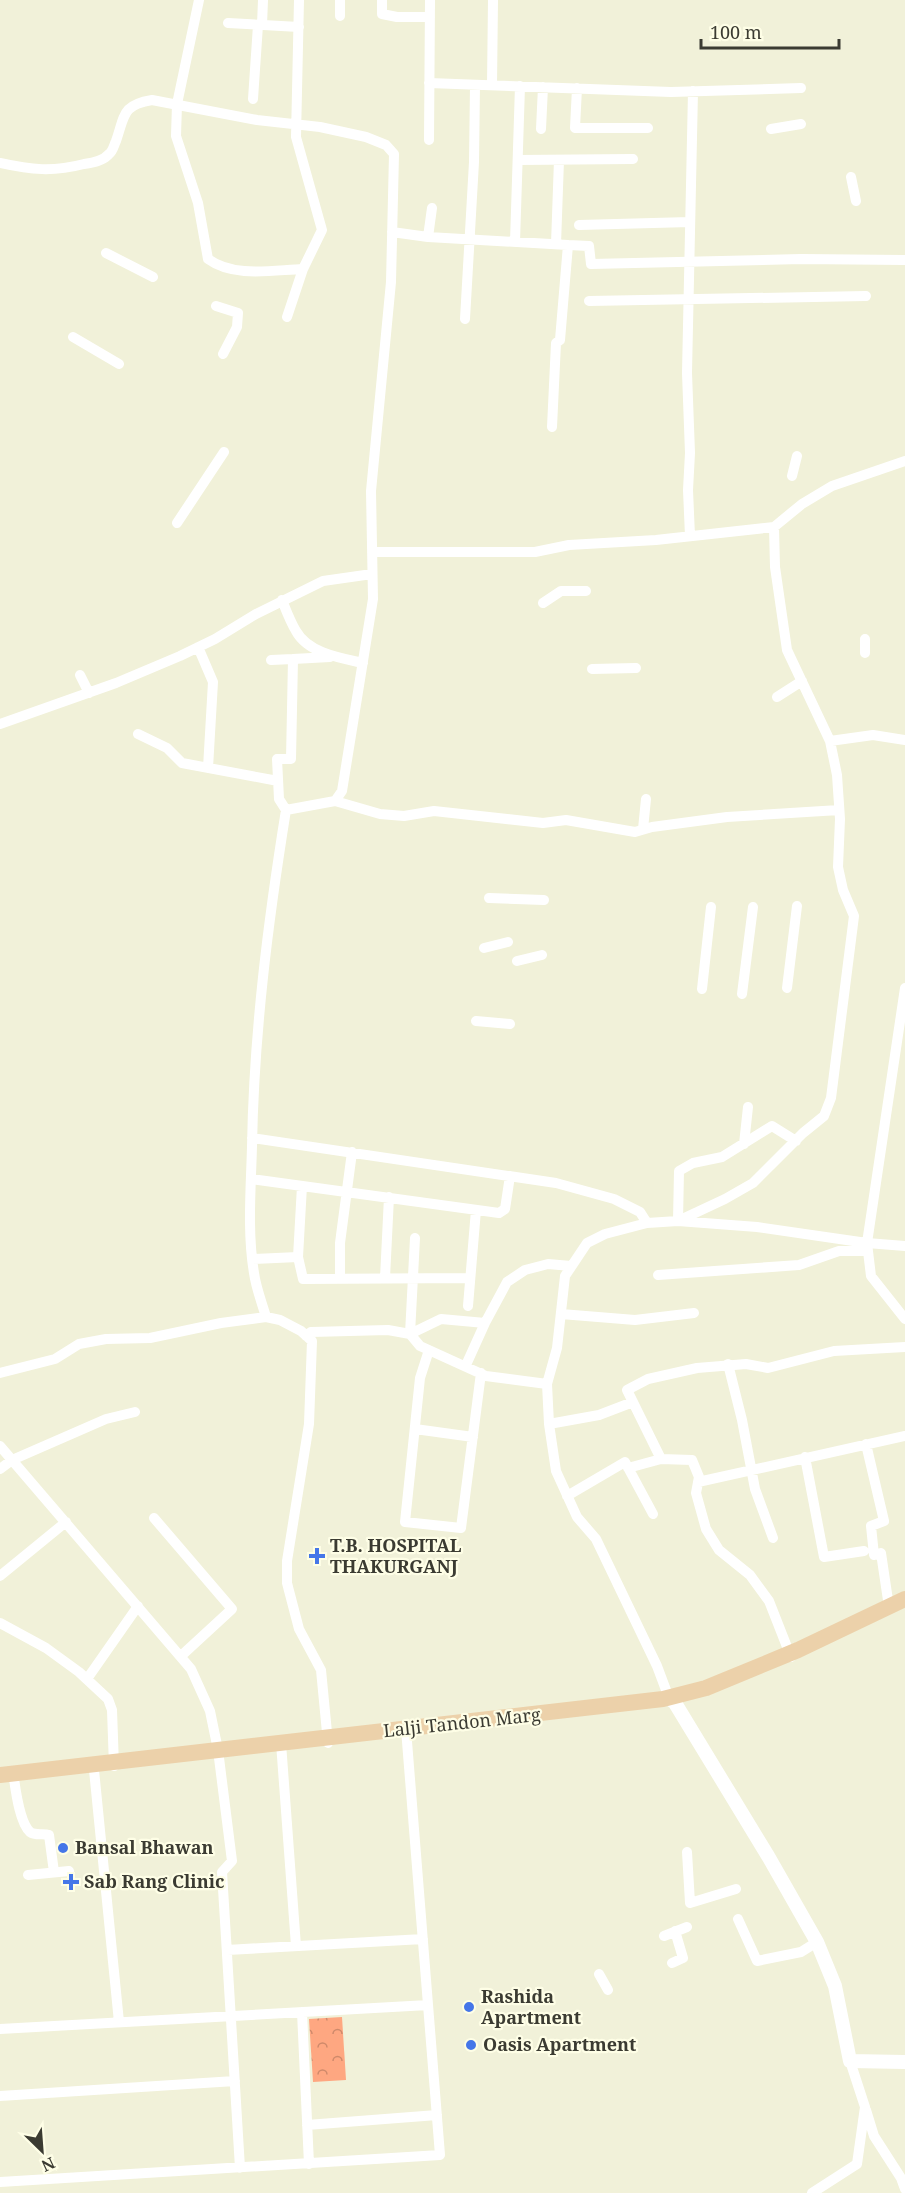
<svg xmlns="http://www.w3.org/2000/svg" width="905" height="2193" viewBox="0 0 905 2193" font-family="'Noto Serif',serif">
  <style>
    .park { fill: url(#park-crowns) }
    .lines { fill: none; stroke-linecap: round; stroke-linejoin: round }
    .minor { stroke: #fff; stroke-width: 10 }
    .tertiary { stroke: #fff; stroke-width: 14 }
    .primary { stroke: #ecd1aa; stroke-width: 16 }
    .poi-dot { fill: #4576e8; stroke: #fefee6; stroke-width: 2 }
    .labels { text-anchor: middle; stroke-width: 4.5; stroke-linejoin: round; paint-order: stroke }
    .poi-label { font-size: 18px; font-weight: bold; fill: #3b3b32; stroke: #fefee6; text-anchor: start }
    .street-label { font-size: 18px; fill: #3b3b32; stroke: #fefee6 }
  </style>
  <defs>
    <pattern id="park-crowns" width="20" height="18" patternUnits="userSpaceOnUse" patternTransform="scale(1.5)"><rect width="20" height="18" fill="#fea781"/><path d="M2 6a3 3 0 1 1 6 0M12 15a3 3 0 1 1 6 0" fill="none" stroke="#cf896a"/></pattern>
  </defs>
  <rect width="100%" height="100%" fill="#f1f1d9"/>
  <!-- park -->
  <path class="park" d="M342 2017 346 2080 313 2082 309 2019Z"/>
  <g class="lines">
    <!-- minor -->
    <path class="minor" d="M199 0 177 104 176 136 198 203 208 259C234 278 273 270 303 269
      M382 0V14L397 17H430
      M340 16V0
      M228 23 299 27
      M262 25 263 0
      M429 83 671 92 801 88
      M492 85 493 0
      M577 88 575 128H648
      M253 99 258 25
      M541 129 543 87
      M771 129 801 124
      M429 140 430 0
      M518 160 633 159
      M0 163C31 170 53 172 84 164 92 163 104 160 109 154 113 151 114 145 116 141 125 115 122 105 152 100L257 120 320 127 366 137 386 145 394 154 391 282 371 491 373 599 342 791 335 801 286 810C268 922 254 1032 252 1146 251 1187 247 1232 254 1273 256 1288 262 1303 266 1317
      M851 177 856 201
      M579 225 690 222
      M392 232 428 237 568 245 560 340 556 343 552 427
      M428 237 432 208
      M515 242 520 86
      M556 244 559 160
      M568 245 589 246 591 264 801 259 905 260
      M106 253 153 277
      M589 301 866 296
      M216 306 238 313 237 327 223 354
      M287 317 303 269 322 230 296 137 299 0
      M465 319 474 162 475 85
      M73 337 119 364
      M792 476 797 456
      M177 523 224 452
      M774 527 775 567 787 650 830 741 837 775 840 819 838 867 843 890 854 916 831 1098 824 1116 803 1133 753 1183 725 1199 678 1221 679 1171 693 1163 722 1157 772 1126 796 1141
      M690 536 688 490 690 453 687 373 693 91
      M372 552H535L569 545 656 540 774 527 802 504 832 486 905 461
      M282 600C286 610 290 621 296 631 308 653 340 658 363 663
      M543 603 561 591H586
      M198 647 213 682 208 768
      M865 653V639
      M293 659 330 657
      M271 660 293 659 291 759H277L279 799 286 810
      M592 669 636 668
      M80 675 89 693
      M777 697 802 681
      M0 724 116 683 180 656 215 639 256 614 323 581 372 574
      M138 734 167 748 182 763 278 781
      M830 741 873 735 905 740
      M335 801 380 814 404 816 434 811 543 823 566 820 635 832 652 827 727 817 839 810
      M643 829 646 799
      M489 898 544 900
      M484 948 508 942
      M517 961 542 955
      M787 988 797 906
      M905 988 867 1243 871 1276 905 1319
      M702 989 711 907
      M742 994 753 907
      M476 1021 510 1024
      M252 1138 556 1183 614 1199 640 1212 647 1223
      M744 1144 748 1107
      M251 1179 499 1213 505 1209 510 1176
      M298 1257 302 1186
      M253 1259 298 1257 303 1279 469 1278
      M658 1275 799 1265 839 1251H868
      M385 1278 389 1197
      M340 1279V1243L352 1152
      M468 1306 476 1210
      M561 1314 635 1320 694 1313
      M410 1334 415 1238
      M410 1334 441 1319 485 1323
      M306 1336 311 1332 388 1330 410 1334 420 1346 486 1376 547 1384
      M429 1350 420 1378 405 1522 461 1528 481 1373
      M728 1364 742 1420 755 1489 773 1538
      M466 1365 485 1323 507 1282 525 1270 548 1264 571 1266
      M0 1373 55 1359 79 1344 106 1339 150 1338 221 1323 266 1317 280 1320 301 1331 312 1341 309 1424 287 1561V1583L299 1629 321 1670 328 1743
      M549 1424 599 1415 633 1402
      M415 1429 473 1437
      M866 1444 884 1521 871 1526 874 1555 881 1553 889 1607
      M0 1446 191 1669 210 1711 218 1750 232 1861 222 1872 240 2168
      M805 1457 824 1557 864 1551
      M661 1459 627 1390 648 1379 697 1368 746 1364 768 1368 834 1351 905 1347
      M628 1468 661 1459 692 1460 699 1477 696 1493 706 1529 719 1550 750 1575 769 1601 791 1657
      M0 1469 12 1460 106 1419 135 1412
      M698 1482 905 1436
      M567 1496 625 1462 653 1514
      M154 1518 232 1609 181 1656
      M0 1576 66 1522
      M0 1623 46 1648 79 1672 108 1699 112 1710 114 1766
      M87 1679 138 1606
      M669 1698 657 1666 596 1539 577 1517 556 1471 549 1424 547 1384 557 1348 565 1276 587 1243 605 1234 647 1223 678 1221 757 1227 867 1243 905 1246
      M281 1743 296 1946
      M94 1770 119 2022
      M14 1779C16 1793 20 1823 30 1832 35 1836 44 1833 49 1835L54 1872
      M687 1852 690 1903 736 1889
      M28 1875 69 1871
      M738 1919 757 1961 801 1952 817 1942
      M664 1936 687 1927
      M227 1950 423 1939
      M672 1963 683 1958 675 1931
      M599 1974 608 1990
      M302 2012 309 2164
      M0 2029 428 2005
      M0 2096 235 2081
      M866 2110 874 2136 901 2178 905 2189
      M307 2125 437 2115
      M0 2182 440 2155 406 1729
      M812 2193 857 2164 865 2107 850 2061"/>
    <!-- tertiary -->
    <path class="tertiary" d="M669 1698 675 1703 768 1856 817 1942 835 1986 850 2061 905 2062"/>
    <!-- primary -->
    <path class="primary" d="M0 1775 663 1699 706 1688 798 1650 905 1599"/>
  </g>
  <!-- markers -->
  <g class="poi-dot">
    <path d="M314 1547h6v6h6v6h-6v6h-6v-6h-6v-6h6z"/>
    <circle cx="63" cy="1848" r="6"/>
    <path d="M68 1873h6v6h6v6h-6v6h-6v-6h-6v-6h6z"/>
    <circle cx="469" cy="2007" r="6"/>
    <circle cx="471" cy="2045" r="6"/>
  </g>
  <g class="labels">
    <!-- poi labels -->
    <g class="poi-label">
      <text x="330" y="1552">T.B. HOSPITAL<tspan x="330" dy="21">THAKURGANJ</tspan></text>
      <text x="75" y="1854">Bansal Bhawan</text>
      <text x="84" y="1888">Sab Rang Clinic</text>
      <text x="481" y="2003">Rashida<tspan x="481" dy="21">Apartment</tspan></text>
      <text x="483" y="2051">Oasis Apartment</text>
    </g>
    <!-- street labels -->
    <g class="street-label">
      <text transform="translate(462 1723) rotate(-6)" y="6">Lalji Tandon Marg</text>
    </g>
  </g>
  <!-- north arrow -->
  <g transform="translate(42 2151) rotate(155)" stroke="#fefee6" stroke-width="4.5" paint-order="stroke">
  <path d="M0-4.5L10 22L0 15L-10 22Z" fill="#3b3b32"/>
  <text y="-9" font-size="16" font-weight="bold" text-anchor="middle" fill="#3b3b32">N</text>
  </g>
  <!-- scale -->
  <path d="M701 39v9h138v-9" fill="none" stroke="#3b3b32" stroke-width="3"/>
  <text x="710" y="39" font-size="18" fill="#3b3b32" stroke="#fefee6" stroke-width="4.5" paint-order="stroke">100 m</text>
</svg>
